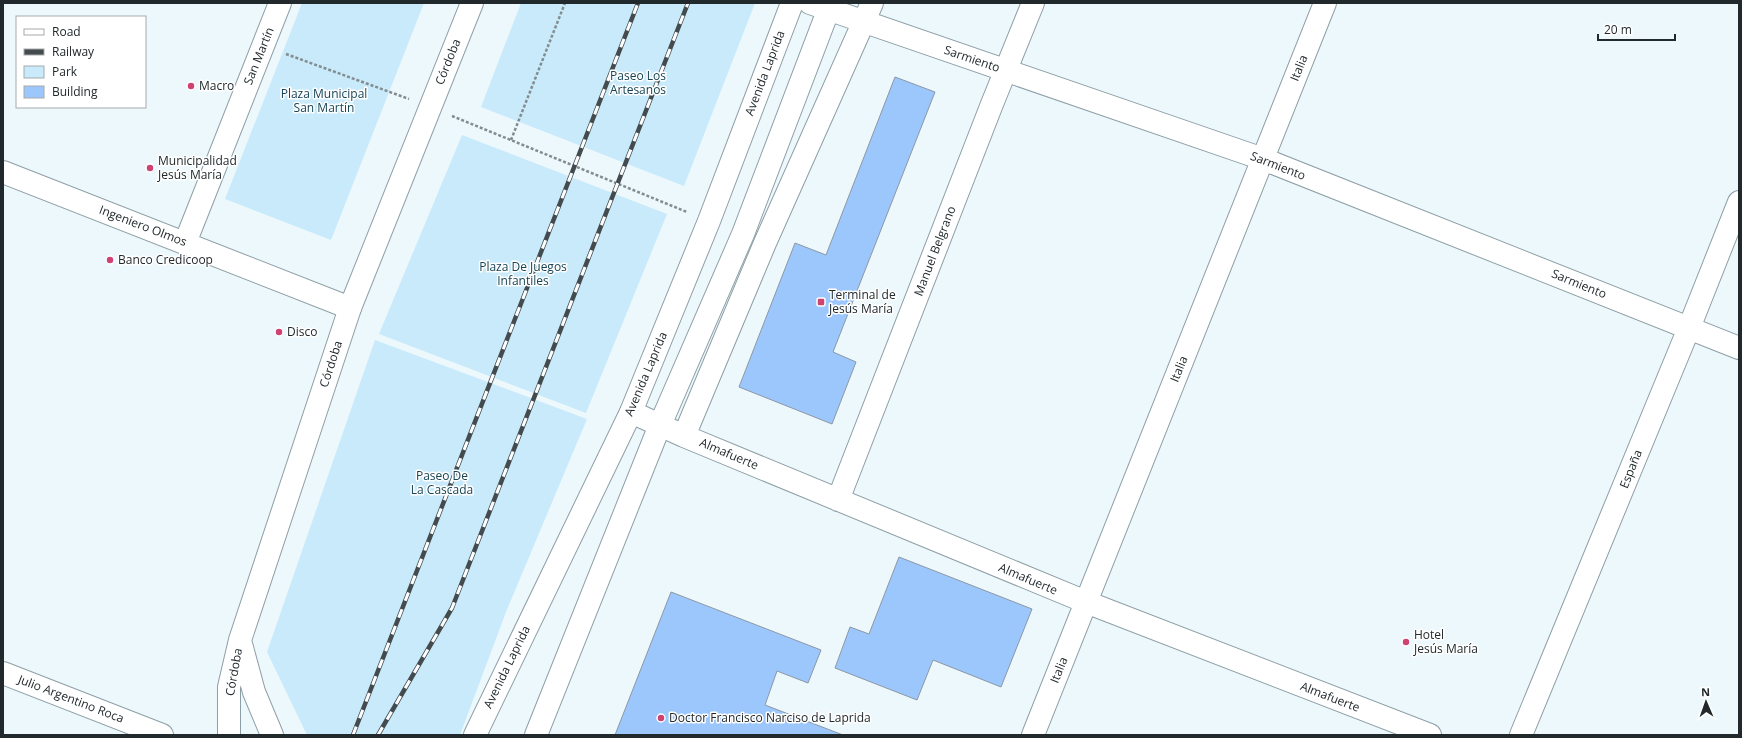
<svg xmlns="http://www.w3.org/2000/svg" width="1742" height="738" viewBox="0 0 1742 738" font-family="'Open Sans',sans-serif">
  <style>
    .green { fill: #c8eafa }
    .building { fill: #9bc7fd; stroke: #8c97a4 }
    .lines { fill: none; stroke-linecap: round; stroke-linejoin: round }
    .minor-casing { stroke: #8d9fa6; stroke-width: 24 }
    .tertiary-casing { stroke: #8d9fa6; stroke-width: 24 }
    .secondary-casing { stroke: #8d9fa6; stroke-width: 24 }
    .path { stroke: #838c90; stroke-width: 2.5; stroke-dasharray: 3 2; stroke-linecap: butt }
    .minor { stroke: #fff; stroke-width: 22 }
    .tertiary { stroke: #fff; stroke-width: 22 }
    .secondary { stroke: #fff; stroke-width: 22 }
    .rail-casing { stroke: #444b4f; stroke-width: 4.5 }
    .rail { stroke: #fff; stroke-width: 3; stroke-dasharray: 9; stroke-linecap: butt }
    .poi-dot { fill: #cf4373; stroke: #fff; stroke-width: 1.5 }
    .labels { text-anchor: middle; stroke-width: 3; stroke-linejoin: round; paint-order: stroke }
    .street-label { font-size: 12px; fill: #22292c; stroke: #fff }
    .park-label { font-size: 12px; fill: #164455; stroke: #fff }
    .poi-label { font-size: 12px; fill: #22292c; stroke: #fff; text-anchor: start }
  </style>
  <rect width="100%" height="100%" fill="#edf8fd"/>
  <!-- green -->
  <path class="green" d="M302 3H424L331 240 225 199Z
    M521 3H755L684 186 481 107Z
    M462 135 667 214 586 413 379 334Z
    M375 340 587 419 506 612 460 735H308L306 733 267 652Z"/>
  <!-- building -->
  <path class="building" d="M895 77 935 92 833 352 856 362 832 424 739 387 795 243 826 255Z
    M899 557 1032 609 1001 687 933 660 917 700 835 668 850 627 869 634Z
    M671 592 821 650 808 683 777 671 765 705 843 735H615Z"/>
  <g class="lines">
    <defs>
      <path id="minor" d="M810 3 1263 159 1739 348
        M3 172 350 308
        M185 243 280 3
        M631 412 684 436 1086 602 1430 735
        M684 436 765 243 872 3
        M838 500 992 104 1033 3
        M1033 735 1325 3
        M1521 735 1689 328 1739 202"/>
      <path id="tertiary" d="M241 644 254 692 272 735
        M3 673 162 735
        M229 735V687L240 640 350 308 472 3"/>
      <path id="secondary" d="M475 735 631 412 709 221 792 3
        M536 735 660 425 743 234 831 3"/>
    </defs>
    <!-- minor casing -->
    <use href="#minor" class="minor-casing"/>
    <!-- tertiary casing -->
    <use href="#tertiary" class="tertiary-casing"/>
    <!-- secondary casing -->
    <use href="#secondary" class="secondary-casing"/>
    <!-- path -->
    <path class="path" d="M286 54 409 99
      M452 116 687 212
      M511 140 565 3"/>
    <!-- minor -->
    <use href="#minor" class="minor"/>
    <!-- tertiary -->
    <use href="#tertiary" class="tertiary"/>
    <!-- secondary -->
    <use href="#secondary" class="secondary"/>
    <defs>
      <path id="rail" d="M353 735 638 3
        M378 735 452 608 688 3"/>
    </defs>
    <!-- rail casing -->
    <use href="#rail" class="rail-casing"/>
    <!-- rail -->
    <use href="#rail" class="rail"/>
  </g>
  <!-- markers -->
  <g class="poi-dot">
    <circle cx="191" cy="86" r="4"/>
    <circle cx="150" cy="168" r="4"/>
    <circle cx="110" cy="260" r="4"/>
    <rect x="817" y="298" width="8" height="8" rx="2"/>
    <circle cx="279" cy="332" r="4"/>
    <circle cx="1406" cy="642" r="4"/>
    <circle cx="661" cy="718" r="4"/>
  </g>
  <g class="labels">
    <!-- street labels -->
    <g class="street-label">
      <text transform="translate(259 56) rotate(-68)" y="4">San Martín</text>
      <text transform="translate(972 59) rotate(19)" y="4">Sarmiento</text>
      <text transform="translate(448 62) rotate(-68)" y="4">Córdoba</text>
      <text transform="translate(1299 68) rotate(-68)" y="4">Italia</text>
      <text transform="translate(765 73) rotate(-69)" y="4">Avenida Laprida</text>
      <text transform="translate(1278 166) rotate(21)" y="4">Sarmiento</text>
      <text transform="translate(143 226) rotate(21)" y="4">Ingeniero Olmos</text>
      <text transform="translate(935 251) rotate(-69)" y="4">Manuel Belgrano</text>
      <text transform="translate(1579 284) rotate(22)" y="4">Sarmiento</text>
      <text transform="translate(331 364) rotate(-72)" y="4">Córdoba</text>
      <text transform="translate(1179 369) rotate(-68)" y="4">Italia</text>
      <text transform="translate(646 374) rotate(-67)" y="4">Avenida Laprida</text>
      <text transform="translate(729 454) rotate(23)" y="4">Almafuerte</text>
      <text transform="translate(1631 469) rotate(-68)" y="4">España</text>
      <text transform="translate(1028 579) rotate(23)" y="4">Almafuerte</text>
      <text transform="translate(507 667) rotate(-64)" y="4">Avenida Laprida</text>
      <text transform="translate(1059 670) rotate(-68)" y="4">Italia</text>
      <text transform="translate(234 672) rotate(-80)" y="4">Córdoba</text>
      <text transform="translate(1330 697) rotate(21)" y="4">Almafuerte</text>
      <text transform="translate(71 699) rotate(21)" y="4">Julio Argentino Roca</text>
    </g>
    <!-- park labels -->
    <g class="park-label">
      <text x="638" y="80">Paseo Los<tspan x="638" dy="14">Artesanos</tspan></text>
      <text x="324" y="98">Plaza Municipal<tspan x="324" dy="14">San Martín</tspan></text>
      <text x="523" y="271">Plaza De Juegos<tspan x="523" dy="14">Infantiles</tspan></text>
      <text x="442" y="480">Paseo De<tspan x="442" dy="14">La Cascada</tspan></text>
    </g>
    <!-- poi labels -->
    <g class="poi-label">
      <text x="199" y="90">Macro</text>
      <text x="158" y="165">Municipalidad<tspan x="158" dy="14">Jesús María</tspan></text>
      <text x="118" y="264">Banco Credicoop</text>
      <text x="829" y="299">Terminal de<tspan x="829" dy="14">Jesús María</tspan></text>
      <text x="287" y="336">Disco</text>
      <text x="1414" y="639">Hotel<tspan x="1414" dy="14">Jesús María</tspan></text>
      <text x="669" y="722">Doctor Francisco Narciso de Laprida</text>
    </g>
  </g>
  <!-- border -->
  <rect width="1742" height="738" fill="none" stroke="#22292c" stroke-width="8"/>
  <!-- legend -->
  <rect x="16" y="16" width="130" height="92" fill="#ffffff" stroke="#a7a9ab"/>
  <rect x="24" y="29" width="20" height="6" fill="#ffffff" stroke="#a7a9ab"/>
  <text x="52" y="36" font-size="12" fill="#22292c">Road</text>
  <rect x="24" y="49" width="20" height="6" fill="#444b4f" stroke="#a7a9ab"/>
  <text x="52" y="56" font-size="12" fill="#22292c">Railway</text>
  <rect x="24" y="66" width="20" height="12" fill="#c8eafa" stroke="#a7a9ab"/>
  <text x="52" y="76" font-size="12" fill="#22292c">Park</text>
  <rect x="24" y="86" width="20" height="12" fill="#9bc7fd" stroke="#a7a9ab"/>
  <text x="52" y="96" font-size="12" fill="#22292c">Building</text>
  <!-- north arrow -->
  <g transform="translate(1706 702) rotate(358)" stroke="#ffffff" stroke-width="3" paint-order="stroke">
  <path d="M0-3L7 15L0 10L-7 15Z" fill="#22292c"/>
  <text y="-6" font-size="11" font-weight="bold" text-anchor="middle" fill="#22292c">N</text>
  </g>
  <!-- scale -->
  <path d="M1598 34v6h77v-6" fill="none" stroke="#22292c" stroke-width="2"/>
  <text x="1604" y="34" font-size="12" fill="#22292c" stroke="#ffffff" stroke-width="3" paint-order="stroke">20 m</text>
</svg>
